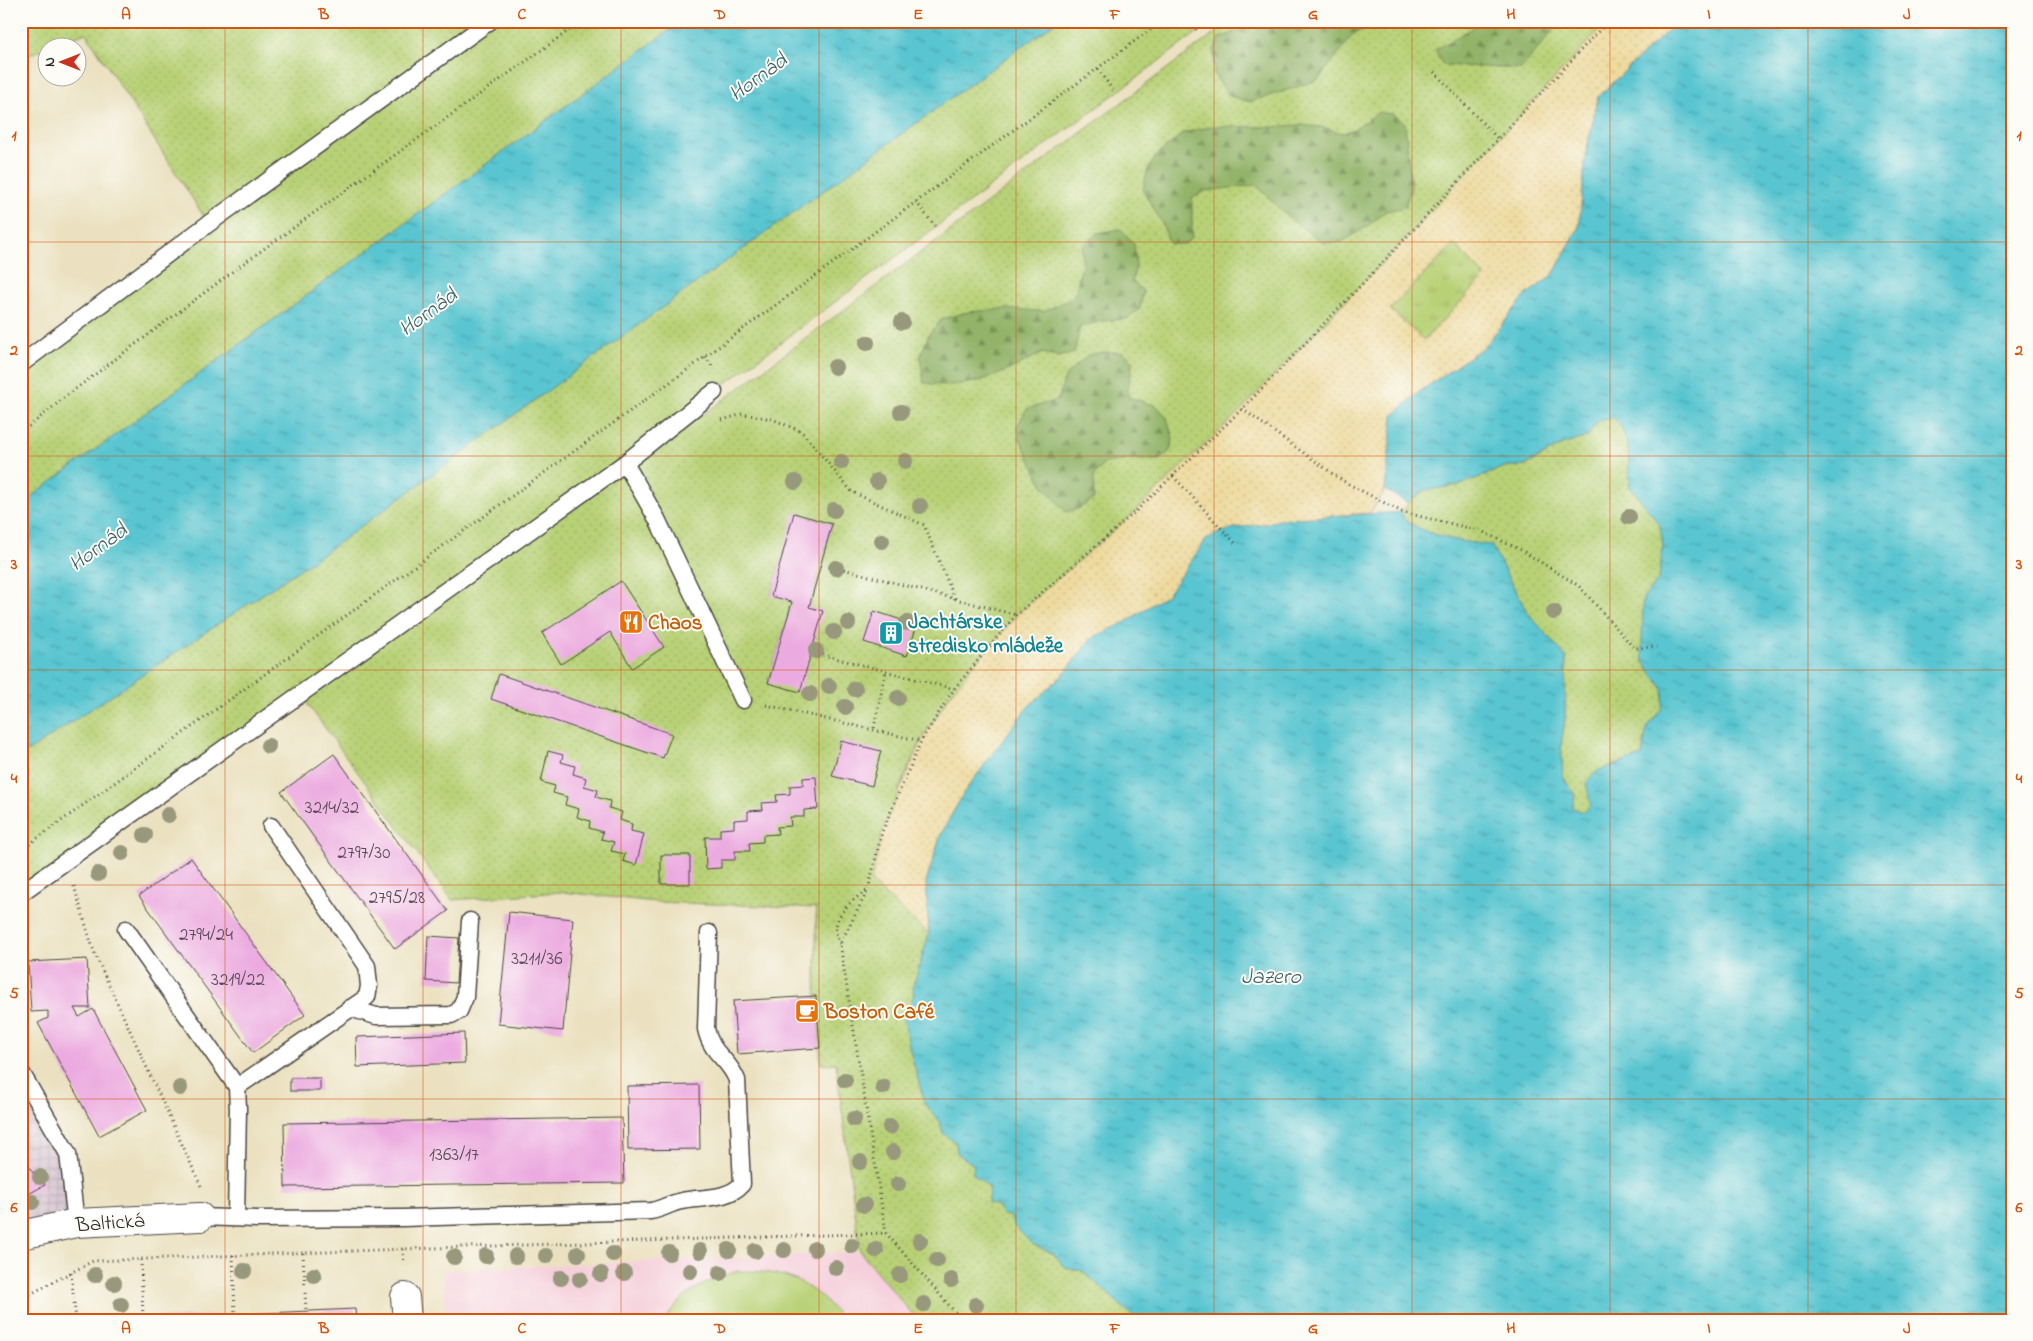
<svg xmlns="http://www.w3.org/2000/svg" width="2033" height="1341" viewBox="0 0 2033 1341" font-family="'Indie Flower',sans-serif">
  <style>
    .built { fill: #f5cfdb }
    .industrial { fill: url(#industrial-grid) }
    .grass { fill: url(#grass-dots); stroke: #727e50; fill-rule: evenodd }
    .forest { fill: url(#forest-firs); stroke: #5e6f49 }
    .sand { fill: url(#sand-dots); stroke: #8c8264 }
    .park { fill: url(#park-tufts); stroke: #727e50 }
    .pitch { fill: #b8d176; stroke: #727e50 }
    .water { fill: url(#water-ripples); stroke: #42787e }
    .building { fill: #ecabe0 }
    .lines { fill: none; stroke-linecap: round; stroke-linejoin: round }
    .service-casing { stroke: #484641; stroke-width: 19 }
    .minor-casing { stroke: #484641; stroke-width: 30 }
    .path { stroke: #484641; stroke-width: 3; stroke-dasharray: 1 4; stroke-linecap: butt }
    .service { stroke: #fff; stroke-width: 16 }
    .minor { stroke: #fff; stroke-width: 28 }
    .tree { fill: #98987b }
    .grid { fill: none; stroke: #d5540f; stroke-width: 1; stroke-opacity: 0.55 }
    .labels { text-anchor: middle; stroke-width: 4; stroke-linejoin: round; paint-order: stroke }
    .number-label { font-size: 19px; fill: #5b4b58 }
    .culture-label { font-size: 21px; font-weight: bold; fill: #0d838f; stroke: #fdfcf7; text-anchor: start }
    .food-label { font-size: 21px; font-weight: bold; fill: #c56008; stroke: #fdfcf7; text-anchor: start }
    .street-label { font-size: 21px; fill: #2b2b2b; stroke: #fdfcf7 }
    .water-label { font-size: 22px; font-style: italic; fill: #3b6165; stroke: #fdfcf7 }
    .neatline { fill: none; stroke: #d5540f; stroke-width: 2 }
    .grid-label { font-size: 16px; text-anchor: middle; font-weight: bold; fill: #d5540f }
  </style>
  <defs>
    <pattern id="industrial-grid" width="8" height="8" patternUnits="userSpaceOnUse" patternTransform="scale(1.25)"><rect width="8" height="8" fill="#d1bdcc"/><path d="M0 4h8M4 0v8" fill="none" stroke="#aa9aa6"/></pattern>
    <pattern id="grass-dots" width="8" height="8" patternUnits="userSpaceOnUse" patternTransform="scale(1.25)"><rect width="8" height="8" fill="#b8d176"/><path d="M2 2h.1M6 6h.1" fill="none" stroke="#9eb466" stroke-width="1.8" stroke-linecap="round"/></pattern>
    <pattern id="forest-firs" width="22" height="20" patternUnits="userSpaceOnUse" patternTransform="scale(1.25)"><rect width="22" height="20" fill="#92b367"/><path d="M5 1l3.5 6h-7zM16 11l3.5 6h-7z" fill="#779255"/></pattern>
    <pattern id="sand-dots" width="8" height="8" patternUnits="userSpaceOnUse" patternTransform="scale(1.25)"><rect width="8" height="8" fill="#eeda9e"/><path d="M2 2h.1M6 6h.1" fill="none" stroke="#cb8" stroke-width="1.8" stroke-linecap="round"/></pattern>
    <pattern id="park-tufts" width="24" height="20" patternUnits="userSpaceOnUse" patternTransform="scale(1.25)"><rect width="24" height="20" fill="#b8d176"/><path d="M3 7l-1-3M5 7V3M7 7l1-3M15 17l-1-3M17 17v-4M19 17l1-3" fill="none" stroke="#9eb466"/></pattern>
    <pattern id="water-ripples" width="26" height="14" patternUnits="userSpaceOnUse" patternTransform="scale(1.25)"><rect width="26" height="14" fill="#58c5d0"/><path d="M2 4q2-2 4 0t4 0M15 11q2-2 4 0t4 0" fill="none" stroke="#49a0a9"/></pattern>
  </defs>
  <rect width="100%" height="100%" fill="#fdfcf7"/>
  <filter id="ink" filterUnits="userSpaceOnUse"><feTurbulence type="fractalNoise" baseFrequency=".02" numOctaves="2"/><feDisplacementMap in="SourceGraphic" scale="10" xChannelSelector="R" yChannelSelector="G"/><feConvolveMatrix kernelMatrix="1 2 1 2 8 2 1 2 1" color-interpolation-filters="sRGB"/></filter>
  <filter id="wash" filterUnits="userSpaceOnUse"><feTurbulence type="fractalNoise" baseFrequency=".0096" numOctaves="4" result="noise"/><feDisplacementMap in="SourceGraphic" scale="20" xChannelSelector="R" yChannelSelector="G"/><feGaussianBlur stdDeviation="1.12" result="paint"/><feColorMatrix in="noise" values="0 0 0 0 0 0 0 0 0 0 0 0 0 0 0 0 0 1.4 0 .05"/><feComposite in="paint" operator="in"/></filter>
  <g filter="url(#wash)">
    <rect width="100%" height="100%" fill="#ebe1c0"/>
    <!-- built -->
    <path class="built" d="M860 1252 917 1320H446L443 1270Z"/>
    <!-- industrial -->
    <path class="industrial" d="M21 1073 68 1154 76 1223 21 1235Z"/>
    <!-- grass -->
    <path class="grass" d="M21 21H682L21 504V364L208 223 86 33 21 58Z
      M1057 21H1213L714 392 365 648 715 406 1231 21H1608L1387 258 1242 409 954 689 921 741 900 787 871 882 929 934 913 987 914 994 904 1020 911 1054 925 1104 939 1121 944 1134 956 1143 957 1153 974 1165 973 1174 989 1187 997 1206 1011 1216 1032 1244 1054 1254 1065 1267 1083 1271 1137 1320H917L860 1252 836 1063 821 1064 816 996V908L656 902 562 892 452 900 300 694 21 893V756L327 551ZM795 513 832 524 809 607 822 611 768 683 792 602 771 595Z
      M1613 417 1621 426 1628 447 1630 486 1660 525 1663 546 1659 579 1643 598 1642 648 1643 660 1664 691 1662 708 1647 728 1642 756 1597 771 1591 805 1584 812 1572 808 1575 795 1563 777 1561 745 1565 720 1566 657 1527 612 1491 545C1464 543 1424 536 1403 518L1402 512 1408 503 1423 491 1463 484 1507 466H1525L1562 445 1587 437 1598 421Z"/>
    <!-- forest -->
    <path class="forest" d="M1255 21H1377V23L1368 25 1350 38 1318 80 1250 102 1229 96 1214 75V50L1219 38 1248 28Z
      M1484 21H1561L1521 69 1443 65 1435 50Z
      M1379 112 1392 114 1405 123 1411 188 1405 207 1386 211 1366 227 1342 242 1324 243 1293 221 1256 185 1205 191 1192 198V238L1185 244H1170L1162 223 1143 190 1147 172 1156 156 1183 133 1214 126 1270 127 1300 125 1321 127 1342 133 1354 129Z
      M1121 229 1134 244 1136 266 1132 281 1143 291 1140 308 1127 319 1102 321 1080 327 1074 353 1059 357 1042 353C1002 374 971 391 924 383L920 357 929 334 942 319 968 312 1005 309 1044 311 1070 299 1075 294 1082 265V247L1097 233Z
      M1105 352H1122L1132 359C1133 375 1127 381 1128 397L1157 406 1167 418 1173 439 1170 451 1159 460H1131L1105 463 1094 475V499L1078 509 1066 512 1042 484 1020 439 1017 426 1027 409 1058 400 1066 375 1088 355Z"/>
    <!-- sand -->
    <path class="sand" d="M1608 21H1678L1598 97 1586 154 1579 227 1553 275 1525 296 1485 346 1415 395 1393 416 1385 490 1370 513 1284 519 1265 524 1235 528 1206 540 1167 595 1124 623 1092 638 1063 675 1026 709 965 791 941 834 926 882 929 934 871 882 882 832 921 741 954 689 1016 615 1134 513 1242 409 1387 258Z"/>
    <!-- park -->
    <path class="park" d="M1454 244 1485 276 1424 340 1390 309Z"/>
    <!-- pitch -->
    <path class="pitch" d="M737 1271C788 1271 809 1280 843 1320H665C683 1292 706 1281 737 1271Z"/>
    <!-- water -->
    <path class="water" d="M682 21H1057L327 551 21 756V504Z
      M1678 21H2012V1320H1137L1083 1271 1065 1267 1054 1254 1032 1244 1013 1225 1011 1216 1003 1215 997 1206 988 1203 989 1187 973 1174 974 1165 957 1153 956 1143 944 1134 939 1121 925 1104 911 1054 904 1020 914 994 913 987 929 934 926 882 941 834 965 791 1026 709 1063 675 1092 638 1124 623 1167 595 1206 540 1213 535 1235 528 1265 524 1284 519 1402 512 1403 518C1424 536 1464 543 1491 545L1527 612 1566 657 1565 720 1561 745 1563 777 1575 795 1572 808 1584 812 1591 805 1586 783 1597 771 1642 756 1647 728 1662 708 1664 691 1643 660 1642 648 1643 598 1659 579 1663 546 1660 525 1630 486 1628 447 1621 426 1613 418 1598 421 1587 437 1562 445 1524 466H1507L1463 484 1423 491 1408 503 1385 490 1393 416 1415 395 1485 346 1525 296 1553 275 1579 227 1586 154 1598 97Z"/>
    <g id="blocks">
      <!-- building -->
      <path class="building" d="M794 513 832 524 809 607 823 611 800 692 768 683 792 602 771 596Z
        M621 581 664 647 632 668 610 632 561 664 542 633Z
        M874 611 917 625 907 656 864 642Z
        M499 674 672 734 663 758 491 699Z
        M841 741 881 751 872 786 832 776Z
        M548 751 563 755 561 762 575 766 573 774 586 778 584 786 598 790 596 797 610 801 609 808 622 812 620 820 632 824 631 831 644 834 636 865 623 861 625 854 611 851 614 842 601 839 603 832 589 828 590 821 577 817 579 809 565 805 567 797 553 793 555 786 541 782Z
        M334 754 448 911 395 949 281 792Z
        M816 777 818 809 804 810V817H790L791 826 777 827 778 834 763 835V842L749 843 750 851H735V860H721V868L706 869 705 837H720V829L734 828V820L748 819V811L763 810 762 803 777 802 776 795 790 794V786L803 785V778Z
        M661 855H690V884H661Z
        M191 858 305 1015 253 1053 139 896Z
        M509 912 573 919 563 1031 498 1024Z
        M428 936 459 938 456 983 426 981Z
        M87 959 90 1008H74L79 1017 93 1009 147 1110 99 1136 38 1023 48 1018V1011L31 1012 28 962Z
        M816 996 820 1048 737 1054 733 1001Z
        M464 1033 465 1063 357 1067 356 1037Z
        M290 1078H320V1091H290Z
        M699 1085 700 1149 628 1150 627 1086Z
        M622 1118 624 1183 285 1187 284 1123Z
        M21 1153 33 1173 37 1170 45 1185 21 1198Z
        M355 1309 356 1320H153V1318Z"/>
    </g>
  </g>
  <g filter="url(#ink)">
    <use href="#blocks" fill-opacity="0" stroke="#484641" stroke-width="1"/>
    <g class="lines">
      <defs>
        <path id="service" d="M21 364 208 224 490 21
          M625 463 657 519 743 700
          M21 893 625 463 714 392
          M126 929 237 1087
          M350 1008 376 1016 451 1015 459 1011 465 997 470 921
          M21 1072 68 1154 76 1223
          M200 1217 258 1219 402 1218 651 1211C662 1209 671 1203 682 1201 701 1197 728 1200 742 1184L737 1080C728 1057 712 1056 706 1029L709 933
          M236 1217 238 1109 237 1087 367 997 369 986 367 966 271 826"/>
        <path id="minor" d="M21 1235 76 1223 200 1217
          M405 1297 407 1320"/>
      </defs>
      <!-- service casing -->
      <use href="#service" class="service-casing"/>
      <!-- minor casing -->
      <use href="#minor" class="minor-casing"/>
      <!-- path -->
      <path class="path" d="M1190 21 1198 32
        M1098 69 1115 93
        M1434 72 1498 139
        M916 202 935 226
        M705 357 713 367
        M1242 409 1343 481 1402 512 1481 531 1521 550 1579 586 1634 648 1657 647
        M722 420 743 414 772 419 802 432 852 492 924 525 955 599
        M21 433 65 397 240 266 582 21
        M1173 476 1235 543
        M839 568 1016 615
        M823 655 954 689
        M766 705 921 741
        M874 728 886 670
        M21 850 705 357 1162 21
        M74 886 94 952 201 1186
        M840 944C838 940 837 936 836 933 833 915 855 897 868 890
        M403 1249 404 1268
        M303 1253 306 1311
        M233 1255 235 1315
        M141 1260 143 1319
        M71 1273 76 1320
        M21 1299 93 1261 403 1249 886 1233
        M962 1320 886 1233 840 944 868 890 882 832 921 741 954 689 1016 615 1134 513 1242 409 1387 258 1608 21"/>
      <!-- service -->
      <use href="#service" class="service"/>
      <!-- minor -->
      <use href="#minor" class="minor"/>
    </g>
    <!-- trees -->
    <g class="tree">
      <circle cx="902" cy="322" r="8"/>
      <circle cx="867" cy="343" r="8"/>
      <circle cx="835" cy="367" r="8"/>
      <circle cx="901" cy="412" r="8"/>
      <circle cx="905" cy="461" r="8"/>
      <circle cx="841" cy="462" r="8"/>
      <circle cx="877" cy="481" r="8"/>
      <circle cx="795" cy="482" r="8"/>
      <circle cx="920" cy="506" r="8"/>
      <circle cx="834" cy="510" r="8"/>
      <circle cx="1629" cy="517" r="8"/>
      <circle cx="882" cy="541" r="8"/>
      <circle cx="836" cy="568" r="8"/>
      <circle cx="1554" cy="612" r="8"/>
      <circle cx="848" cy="623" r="8"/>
      <circle cx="907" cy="623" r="8"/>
      <circle cx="834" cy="632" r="8"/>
      <circle cx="816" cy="651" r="8"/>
      <circle cx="829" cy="686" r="8"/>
      <circle cx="855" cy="689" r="8"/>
      <circle cx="810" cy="694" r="8"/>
      <circle cx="898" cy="698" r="8"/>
      <circle cx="845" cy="707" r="8"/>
      <circle cx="268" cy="746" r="8"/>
      <circle cx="168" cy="815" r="8"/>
      <circle cx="145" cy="835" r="8"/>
      <circle cx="122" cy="853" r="8"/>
      <circle cx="98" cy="874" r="8"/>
      <circle cx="845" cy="1080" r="8"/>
      <circle cx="883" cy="1087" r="8"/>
      <circle cx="180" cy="1088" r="8"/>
      <circle cx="854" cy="1119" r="8"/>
      <circle cx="890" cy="1127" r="8"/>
      <circle cx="893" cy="1152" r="8"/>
      <circle cx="860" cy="1162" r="8"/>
      <circle cx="40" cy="1177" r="8"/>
      <circle cx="898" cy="1184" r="8"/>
      <circle cx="32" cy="1202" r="8"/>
      <circle cx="864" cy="1205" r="8"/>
      <circle cx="920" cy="1241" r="8"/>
      <circle cx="852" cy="1246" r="8"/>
      <circle cx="815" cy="1249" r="8"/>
      <circle cx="729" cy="1250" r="8"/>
      <circle cx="784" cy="1250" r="8"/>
      <circle cx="876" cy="1250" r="8"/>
      <circle cx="700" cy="1251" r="8"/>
      <circle cx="755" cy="1251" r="8"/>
      <circle cx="669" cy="1253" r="8"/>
      <circle cx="578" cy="1254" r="8"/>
      <circle cx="613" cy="1254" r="8"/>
      <circle cx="486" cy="1256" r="8"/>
      <circle cx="516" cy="1256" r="8"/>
      <circle cx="546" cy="1256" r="8"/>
      <circle cx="454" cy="1257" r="8"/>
      <circle cx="937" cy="1260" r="8"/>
      <circle cx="836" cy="1268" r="8"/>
      <circle cx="244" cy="1271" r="8"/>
      <circle cx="690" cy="1271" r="8"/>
      <circle cx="624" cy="1273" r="8"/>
      <circle cx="720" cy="1273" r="8"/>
      <circle cx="601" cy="1274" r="8"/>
      <circle cx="95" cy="1275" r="8"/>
      <circle cx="314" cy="1275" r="8"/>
      <circle cx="900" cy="1275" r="8"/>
      <circle cx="561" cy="1278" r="8"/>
      <circle cx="580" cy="1279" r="8"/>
      <circle cx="951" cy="1280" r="8"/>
      <circle cx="114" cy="1283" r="8"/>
      <circle cx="924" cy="1304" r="8"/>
      <circle cx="121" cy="1305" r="8"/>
      <circle cx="976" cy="1305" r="8"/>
    </g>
  </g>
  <!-- grid -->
  <path class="grid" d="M225 21V1320M423 21V1320M621 21V1320M819 21V1320M1016 21V1320M1214 21V1320M1412 21V1320M1610 21V1320M1808 21V1320M21 242H2012M21 456H2012M21 670H2012M21 885H2012M21 1099H2012"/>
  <!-- icons -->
  <defs>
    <symbol id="restaurant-square" viewBox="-11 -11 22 22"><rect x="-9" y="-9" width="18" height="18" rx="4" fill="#e8710a" stroke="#fdfcf7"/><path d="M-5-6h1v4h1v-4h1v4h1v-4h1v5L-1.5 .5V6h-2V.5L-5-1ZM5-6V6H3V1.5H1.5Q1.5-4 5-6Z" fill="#fff"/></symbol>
    <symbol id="building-square" viewBox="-11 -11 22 22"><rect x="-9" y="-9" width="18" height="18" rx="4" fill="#0f9aa8" stroke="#fdfcf7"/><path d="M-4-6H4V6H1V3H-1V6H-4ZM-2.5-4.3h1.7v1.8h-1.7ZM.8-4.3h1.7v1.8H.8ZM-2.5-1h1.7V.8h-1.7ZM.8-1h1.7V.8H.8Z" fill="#fff"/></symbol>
    <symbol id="cafe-square" viewBox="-11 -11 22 22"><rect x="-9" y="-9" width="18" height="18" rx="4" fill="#e8710a" stroke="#fdfcf7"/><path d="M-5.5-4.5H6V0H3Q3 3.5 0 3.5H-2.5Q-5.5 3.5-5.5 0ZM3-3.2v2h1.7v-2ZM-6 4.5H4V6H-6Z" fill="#fff"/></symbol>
  </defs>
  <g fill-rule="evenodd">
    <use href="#restaurant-square" x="617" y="608" width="28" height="28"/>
    <use href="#building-square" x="877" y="619" width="28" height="28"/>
    <use href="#cafe-square" x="793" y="997" width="28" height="28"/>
  </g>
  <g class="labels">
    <!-- number labels -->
    <g class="number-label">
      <text x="332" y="813">3214/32</text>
      <text x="364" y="858">2797/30</text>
      <text x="397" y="903">2795/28</text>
      <text x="206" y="940">2794/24</text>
      <text x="537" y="964">3211/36</text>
      <text x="238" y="985">3219/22</text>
      <text x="454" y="1160">1363/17</text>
    </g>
    <!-- culture labels -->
    <g class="culture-label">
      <text x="908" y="628">Jachtárske<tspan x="908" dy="24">stredisko mládeže</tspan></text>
    </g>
    <!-- food labels -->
    <g class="food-label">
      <text x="648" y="629">Chaos</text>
      <text x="824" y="1018">Boston Café</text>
    </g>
    <!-- street labels -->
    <g class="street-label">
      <text transform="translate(110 1222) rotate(-4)" y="7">Baltická</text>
    </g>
    <!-- water labels -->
    <g class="water-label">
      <text transform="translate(757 76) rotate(-36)" y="8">Hornád</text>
      <text transform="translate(427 311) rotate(-36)" y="8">Hornád</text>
      <text transform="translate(97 546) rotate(-36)" y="8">Hornád</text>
      <text x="1271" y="983">Jazero</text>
    </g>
  </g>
  <!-- margin -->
  <rect width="2033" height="1341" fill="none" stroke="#fdfcf7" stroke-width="55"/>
  <!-- north arrow -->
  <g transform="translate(62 62) rotate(270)"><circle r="24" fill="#fdfcf7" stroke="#a9a8a5"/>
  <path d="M0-4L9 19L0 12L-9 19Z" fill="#c8321e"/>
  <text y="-8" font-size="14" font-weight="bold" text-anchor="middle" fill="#2b2b2b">N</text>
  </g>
  <rect x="28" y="28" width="1978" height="1286" class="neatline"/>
  <g class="grid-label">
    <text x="126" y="19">A</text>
    <text x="324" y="19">B</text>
    <text x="522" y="19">C</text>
    <text x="720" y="19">D</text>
    <text x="918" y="19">E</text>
    <text x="1115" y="19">F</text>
    <text x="1313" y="19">G</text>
    <text x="1511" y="19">H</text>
    <text x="1709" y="19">I</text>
    <text x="1907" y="19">J</text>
    <text x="14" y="140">1</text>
    <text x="2019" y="140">1</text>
    <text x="14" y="355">2</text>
    <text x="2019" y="355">2</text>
    <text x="14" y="569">3</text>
    <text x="2019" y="569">3</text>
    <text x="14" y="783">4</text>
    <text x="2019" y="783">4</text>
    <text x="14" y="998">5</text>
    <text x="2019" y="998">5</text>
    <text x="14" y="1212">6</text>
    <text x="2019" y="1212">6</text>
    <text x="126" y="1333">A</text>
    <text x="324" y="1333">B</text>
    <text x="522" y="1333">C</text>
    <text x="720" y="1333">D</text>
    <text x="918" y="1333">E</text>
    <text x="1115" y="1333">F</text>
    <text x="1313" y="1333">G</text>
    <text x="1511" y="1333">H</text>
    <text x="1709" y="1333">I</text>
    <text x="1907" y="1333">J</text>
  </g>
</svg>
